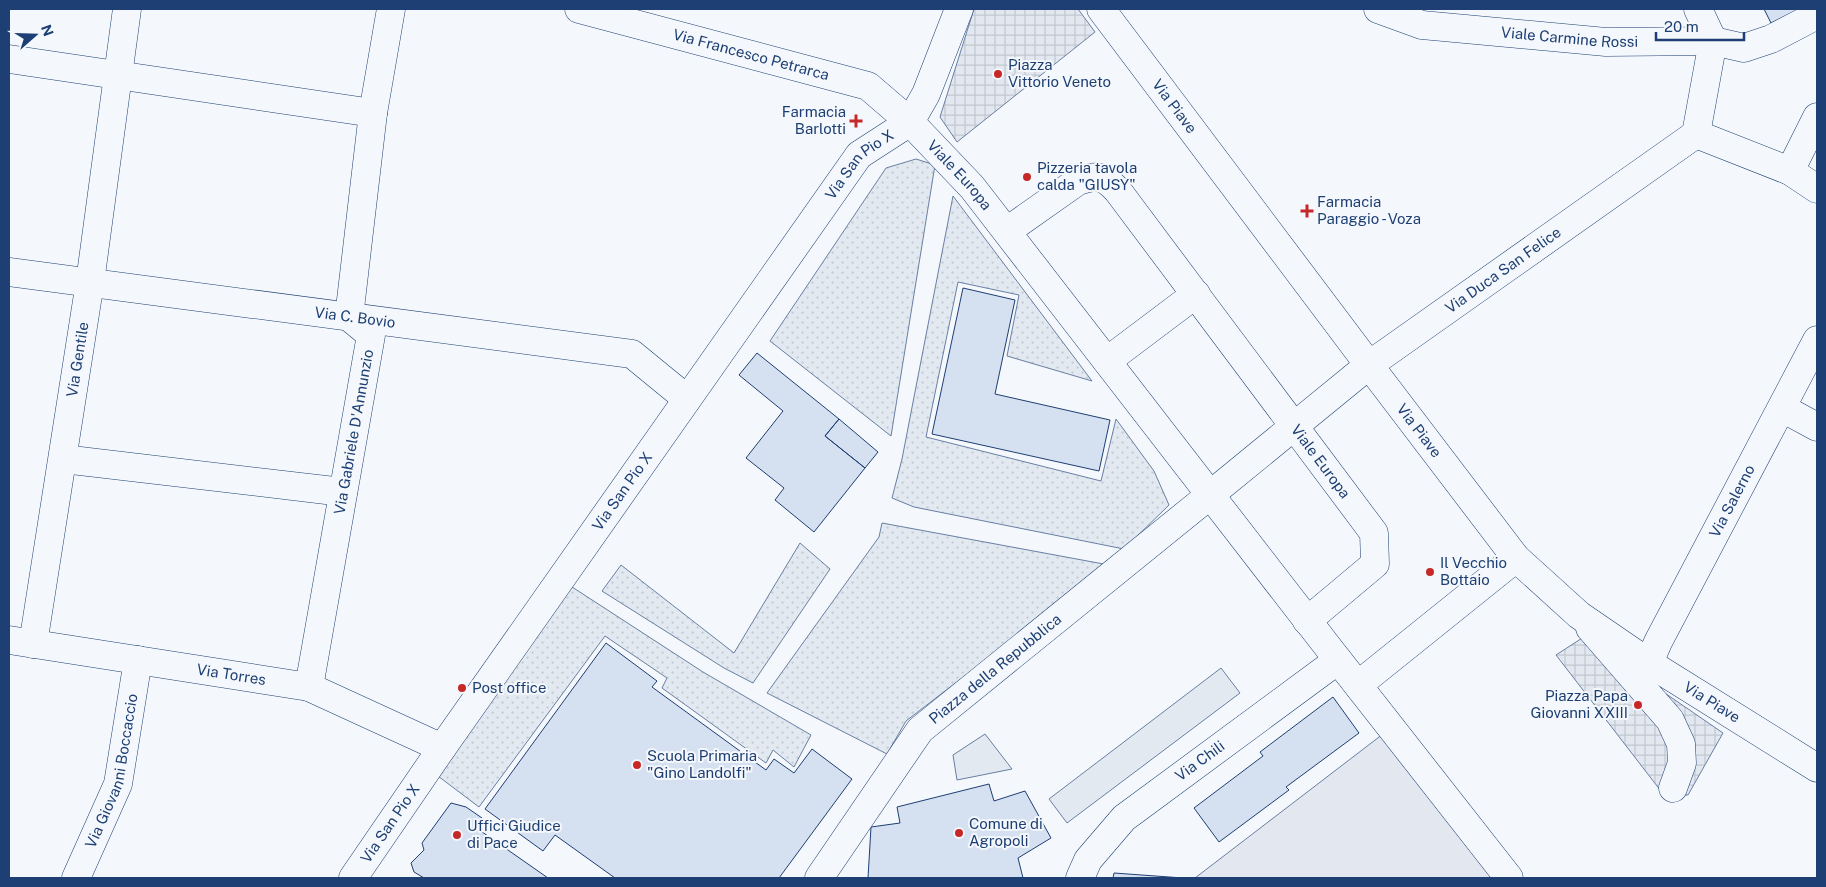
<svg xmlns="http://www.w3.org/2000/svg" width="1826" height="887" viewBox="0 0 1826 887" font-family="'Public Sans',sans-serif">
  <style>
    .grass { fill: #e3e9f0; stroke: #687fa3 }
    .park { fill: url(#park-dots); stroke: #687fa3 }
    .parking { fill: #e3e8f0; stroke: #687fa3 }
    .plaza { fill: url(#plaza-grid); stroke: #687fa3 }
    .building { fill: #d5e0f0; stroke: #1d3f73 }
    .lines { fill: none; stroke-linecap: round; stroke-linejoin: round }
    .minor-casing { stroke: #1d3f73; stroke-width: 29 }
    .major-casing { stroke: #1d3f73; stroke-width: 29 }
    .minor { stroke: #f4f7fb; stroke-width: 28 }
    .major { stroke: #f4f7fb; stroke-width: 28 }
    .poi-dot { fill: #c62828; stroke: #f4f7fb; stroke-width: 2 }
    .labels { text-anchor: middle; stroke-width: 4; stroke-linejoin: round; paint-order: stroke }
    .street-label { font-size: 15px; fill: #1d3f73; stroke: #f4f7fb }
    .poi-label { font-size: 15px; fill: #1d3f73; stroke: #f4f7fb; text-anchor: start }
  </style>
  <defs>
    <pattern id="park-dots" width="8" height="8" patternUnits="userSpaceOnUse" patternTransform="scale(1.25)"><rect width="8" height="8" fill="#e3e9f0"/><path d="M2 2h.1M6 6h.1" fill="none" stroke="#c2c9d1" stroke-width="1.8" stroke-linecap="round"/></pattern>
    <pattern id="plaza-grid" width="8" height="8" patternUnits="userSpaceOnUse" patternTransform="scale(1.25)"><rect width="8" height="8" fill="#e3e8f0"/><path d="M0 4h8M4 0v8" fill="none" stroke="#c2c8d1"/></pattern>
  </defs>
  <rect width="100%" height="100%" fill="#f4f7fb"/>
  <!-- grass -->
  <path class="grass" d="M1221 668 1240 693 1067 823 1049 799Z
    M985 734 1012 769 957 780 953 755Z"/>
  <!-- park -->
  <path class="park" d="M916 159 935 165 891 436 770 341 886 168Z
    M953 196 1092 381 1007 356 1019 295 958 282 926 437 1101 481 1116 419 1154 471 1169 505 1124 549 914 507 892 498 902 459Z
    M882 523 1109 565 906 721 887 754 767 693 879 537Z
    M800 543 830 569 753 683 724 668 602 591 621 565 734 653Z
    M569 585 703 672 811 735 794 767 773 750 766 763 662 688 667 678 605 636 479 807 434 773Z"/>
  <!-- parking -->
  <path class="parking" d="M1383 734 1495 878H1195Z"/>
  <!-- plaza -->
  <path class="plaza" d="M974 9H1078L1095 32 957 142 940 117Z
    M1593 631 1640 676 1723 733 1688 795H1664L1556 655Z"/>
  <!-- building -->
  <path class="building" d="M1764 9H1800L1771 23Z
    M963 288 1015 300 995 394 1110 420 1099 471 932 434Z
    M757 353 839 419 825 436 865 468 814 532 775 500 784 488 746 458 783 411 739 375Z
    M839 419 878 452 865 468 825 436Z
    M606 643 657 681 652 687 766 770 774 759 794 773 812 749 852 779 779 878H615L555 835 543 851 485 809Z
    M1333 697 1359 733 1286 787 1289 790 1219 842 1194 808 1263 756 1260 752Z
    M989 784 994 801 1025 791 1051 838 1018 858 1023 878H868L871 827 900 823 897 807Z
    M451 803 466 807 482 818 475 827 548 878H424L414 872 411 863 424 850 422 843Z
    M1114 873 1183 878H1113Z"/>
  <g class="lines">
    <defs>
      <g id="minor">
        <path id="s1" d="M579 9 868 86 910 122 926 94 959 9"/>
        <path id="s2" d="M1101 9 1369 365 1696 134"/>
        <path id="s3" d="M1378 9 1422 25 1606 42 1713 41 1744 48 1771 39 1817 15"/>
        <path d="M9 59 373 113"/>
        <path d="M1696 134 1790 171 1817 189"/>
        <path d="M1696 134 1713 41 1698 9"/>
        <path d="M1790 171 1817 117"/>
        <path id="s4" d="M1007 231 1078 181C1098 174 1104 176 1118 191L1374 533 1375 564 1307 621"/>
        <path id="s5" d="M9 272 632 354 687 399"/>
        <path d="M1107 361 1196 294"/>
        <path d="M1782 408 1817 427"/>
        <path d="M63 459 343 492"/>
        <path d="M1590 628 1670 720 1681 744 1682 763 1673 788"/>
        <path id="s6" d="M9 640 309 687 442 748"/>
        <path id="s7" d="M33 644 90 282 127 9"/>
        <path d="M1338 660 1509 878"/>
        <path id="s8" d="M1649 663 1658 642 1817 340"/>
        <path d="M1358 685 1516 558"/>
        <path id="s9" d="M309 687 371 335 349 317 373 113 391 9"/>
        <path id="s10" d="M76 878 118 784 138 660"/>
        <path id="s11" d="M819 878 920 730 1210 495"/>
      </g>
      <g id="major">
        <path id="s12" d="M1210 495 1369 365 1516 558 1579 615 1649 663 1817 768"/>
        <path id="s13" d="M353 878 442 748 859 155 910 122 972 187 1338 660 1124 818 1088 860 1080 878"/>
      </g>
    </defs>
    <!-- minor casing -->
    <use href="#minor" class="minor-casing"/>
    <!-- major casing -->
    <use href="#major" class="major-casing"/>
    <!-- minor -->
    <use href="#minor" class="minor"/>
    <!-- major -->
    <use href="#major" class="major"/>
  </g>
  <!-- markers -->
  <g class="poi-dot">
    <circle cx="998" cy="74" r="5"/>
    <path d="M853.5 113.5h5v5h5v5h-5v5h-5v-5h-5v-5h5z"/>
    <circle cx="1027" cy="177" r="5"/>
    <path d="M1304.5 203.5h5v5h5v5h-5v5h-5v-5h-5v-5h5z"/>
    <circle cx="1430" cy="572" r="5"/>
    <circle cx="462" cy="688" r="5"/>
    <circle cx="1638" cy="705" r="5"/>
    <circle cx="637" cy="765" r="5"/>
    <circle cx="959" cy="833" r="5"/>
    <circle cx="457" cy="835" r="5"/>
  </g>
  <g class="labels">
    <!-- street labels -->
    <g class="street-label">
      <text dy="5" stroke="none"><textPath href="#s3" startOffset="195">Viale Carmine Rossi</textPath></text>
      <text dy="5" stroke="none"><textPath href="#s1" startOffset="178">Via Francesco Petrarca</textPath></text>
      <text dy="5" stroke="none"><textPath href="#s2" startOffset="122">Via Piave</textPath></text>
      <text dy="5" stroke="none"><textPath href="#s13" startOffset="876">Via San Pio X</textPath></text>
      <text dy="5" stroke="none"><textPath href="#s13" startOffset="1016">Viale Europa</textPath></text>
      <text dy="5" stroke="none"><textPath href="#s2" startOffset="610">Via Duca San Felice</textPath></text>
      <text dy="5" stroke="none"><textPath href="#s5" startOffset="349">Via C. Bovio</textPath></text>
      <text dy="5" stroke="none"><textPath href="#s7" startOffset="288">Via Gentile</textPath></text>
      <text dy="5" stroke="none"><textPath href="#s12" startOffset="288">Via Piave</textPath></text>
      <text dy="5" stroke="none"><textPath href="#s9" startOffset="259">Via Gabriele D'Annunzio</textPath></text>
      <text dy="5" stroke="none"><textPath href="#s4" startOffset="470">Viale Europa</textPath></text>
      <text dy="5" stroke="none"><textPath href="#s13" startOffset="471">Via San Pio X</textPath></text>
      <text dy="5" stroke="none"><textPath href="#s8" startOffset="182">Via Salerno</textPath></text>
      <text dy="5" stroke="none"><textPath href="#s11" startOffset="276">Piazza della Repubblica</textPath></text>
      <text dy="5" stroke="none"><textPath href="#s6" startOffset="225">Via Torres</textPath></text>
      <text dy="5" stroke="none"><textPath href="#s12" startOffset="692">Via Piave</textPath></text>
      <text transform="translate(1200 761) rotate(-36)" y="5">Via Chili</text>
      <text dy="5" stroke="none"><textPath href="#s10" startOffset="114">Via Giovanni Boccaccio</textPath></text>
      <text dy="5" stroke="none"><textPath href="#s13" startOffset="66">Via San Pio X</textPath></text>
    </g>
    <!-- poi labels -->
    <g class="poi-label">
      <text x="1008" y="70">Piazza<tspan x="1008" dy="17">Vittorio Veneto</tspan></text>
      <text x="846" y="117" text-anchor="end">Farmacia<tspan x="846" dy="17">Barlotti</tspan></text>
      <text x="1037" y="173">Pizzeria tavola<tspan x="1037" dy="17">calda "GIUSY"</tspan></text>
      <text x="1317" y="207">Farmacia<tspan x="1317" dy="17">Paraggio - Voza</tspan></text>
      <text x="1440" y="568">Il Vecchio<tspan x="1440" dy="17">Bottaio</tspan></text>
      <text x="472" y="693">Post office</text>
      <text x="1628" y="701" text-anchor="end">Piazza Papa<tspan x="1628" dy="17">Giovanni XXIII</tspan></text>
      <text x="647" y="761">Scuola Primaria<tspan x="647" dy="17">"Gino Landolfi"</tspan></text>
      <text x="969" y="829">Comune di<tspan x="969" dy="17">Agropoli</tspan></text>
      <text x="467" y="831">Uffici Giudice<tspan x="467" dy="17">di Pace</tspan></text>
    </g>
  </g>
  <!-- border -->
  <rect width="1826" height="887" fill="none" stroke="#1d3f73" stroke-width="20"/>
  <!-- north arrow -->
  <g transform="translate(35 35) rotate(70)" stroke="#f4f7fb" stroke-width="4" paint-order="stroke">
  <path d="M0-4L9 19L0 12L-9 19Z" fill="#1d3f73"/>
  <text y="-8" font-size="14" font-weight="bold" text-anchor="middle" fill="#1d3f73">N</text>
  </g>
  <!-- scale -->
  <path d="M1656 32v8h88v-8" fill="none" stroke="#1d3f73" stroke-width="2.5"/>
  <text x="1664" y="32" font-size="15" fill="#1d3f73" stroke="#f4f7fb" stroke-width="4" paint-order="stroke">20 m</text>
</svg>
